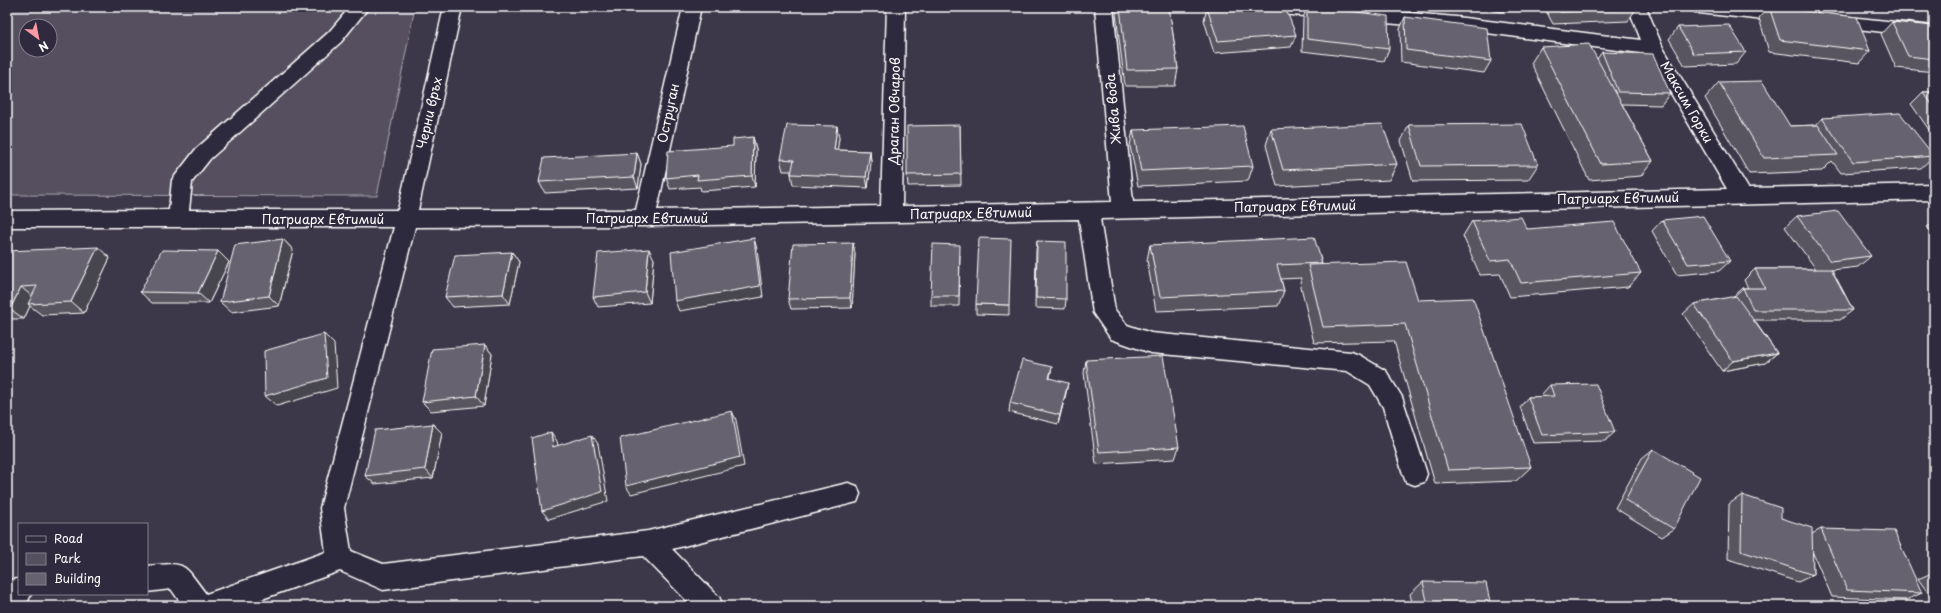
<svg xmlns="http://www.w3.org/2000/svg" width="1941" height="613" viewBox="0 0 1941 613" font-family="'Playpen Sans',sans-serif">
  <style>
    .green { fill: #555060; stroke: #aaa8b0; fill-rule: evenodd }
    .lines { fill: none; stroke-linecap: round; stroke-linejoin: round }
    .minor-casing { stroke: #fff; stroke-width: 3 }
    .minor { fill: #2f2a3d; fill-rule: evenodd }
    .wall { fill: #585460; stroke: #fff }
    .shaded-wall { fill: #47454e; stroke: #fff }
    .building { fill: #666270; stroke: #fff }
    .labels { text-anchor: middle; stroke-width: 3.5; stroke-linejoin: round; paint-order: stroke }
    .street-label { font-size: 13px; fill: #fff; stroke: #2f2a3d }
  </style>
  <rect width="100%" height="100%" fill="#3c3749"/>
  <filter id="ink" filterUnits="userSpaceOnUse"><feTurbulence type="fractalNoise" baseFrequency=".025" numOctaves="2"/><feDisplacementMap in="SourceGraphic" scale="8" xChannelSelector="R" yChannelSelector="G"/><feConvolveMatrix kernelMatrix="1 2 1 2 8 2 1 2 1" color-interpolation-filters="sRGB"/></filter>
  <g filter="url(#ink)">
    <!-- green -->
    <path class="green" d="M7 7H415L377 196 7 195ZM26 26H50V50H26Z"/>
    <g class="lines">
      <defs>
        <path id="minor" d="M350 7H369L341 42 210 159 192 182 189 210H398L444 7H462L418 210H636L683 7H701L657 210 881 206 887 7H905L902 206 1112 202 1095 7H1113L1133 202 1727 189 1648 54 1456 29 1269 13 1263 11 1260 7H1342L1456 17 1641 40 1628 7H1646L1663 48 1748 188 1934 184V200L1100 219 1115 310 1127 325 1151 333 1351 352 1359 355 1386 371 1402 397 1427 474 1424 482 1415 485 1406 482 1403 474 1383 407 1370 385 1347 371 1151 353 1111 339 1093 313 1079 219 645 226 415 227 344 508 351 551 383 564 648 531 848 483 857 486 860 494 857 502 672 549 719 597 723 606H692L643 556 383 590 340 571 243 606H183L171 589 147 592V566C187 562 182 562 206 594L326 552 320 508 394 227H7V211L169 210 172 180 196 149 329 32Z
          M1690 7C1725 7 1764 3 1798 13L1801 17 1798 21 1792 23 1699 13 1693 11Z
          M1830 15 1934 26V38L1824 25 1821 21 1824 17Z
          M19 579V594H31L28 601 19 605 7 606V580Z"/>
      </defs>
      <!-- minor casing -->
      <use href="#minor" class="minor-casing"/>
      <!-- minor -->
      <use href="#minor" class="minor"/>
    </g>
    <!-- wall -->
    <path class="wall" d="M1117 7H1169L1178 69 1175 86H1125L1116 14Z
      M1307 7H1316L1389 49 1384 61 1302 51 1303 18Z
      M1466 7H1506L1503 12Z
      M1544 7H1635L1636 9 1628 21 1553 24Z
      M1768 7H1773L1870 51 1859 63 1769 52 1759 18Z
      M1207 8 1296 35 1291 47 1214 53 1204 20Z
      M1405 17 1491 61 1484 73 1401 62 1400 29Z
      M1892 22 1934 26V72L1896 68 1881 34Z
      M1678 27 1746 52 1736 64 1685 66 1669 39Z
      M1541 47 1597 59 1602 52 1670 93 1661 105 1622 104 1653 161 1641 176 1589 180 1531 63Z
      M1719 82 1790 126 1816 125 1822 118 1934 156 1921 168 1841 173 1832 161 1822 171 1749 174 1705 98Z
      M1923 92H1934V137L1911 104Z
      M960 125 961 185 908 186 907 175Z
      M1409 125 1538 165 1528 180 1413 181 1401 141Z
      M1271 129 1397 164 1389 180 1277 186 1266 145Z
      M1133 130 1253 166 1248 181 1138 186 1130 146Z
      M753 137 756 149 755 187 701 191 700 187 670 189 666 178Z
      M839 138 837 150 870 151 871 162 868 188 793 185 791 174V171H783L780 159Z
      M637 153 641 164 638 188 545 193 539 182Z
      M1797 216 1871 256 1858 267 1832 270 1853 310 1840 320H1754L1777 353 1765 363 1722 371 1683 314 1694 304 1733 297 1743 288H1748L1744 280 1755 269H1816L1785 227Z
      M1662 220 1730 261 1719 271 1677 275 1652 231Z
      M1472 221 1527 229 1641 273 1628 287 1510 297 1500 274 1480 275 1463 236Z
      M1934 222V235L1927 227Z
      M283 239 293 250 279 306 231 312 220 302Z
      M1037 241 1066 299 1065 309 1035 308 1036 251Z
      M1150 245 1322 263 1321 265 1418 300 1531 467 1516 481 1435 484 1394 341 1314 343 1300 282 1302 278 1281 279 1284 291 1278 306 1156 311 1147 260Z
      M7 251 110 258 84 313 42 315 30 306 24 319H7Z
      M218 251 229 262 209 303H152L140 292Z
      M512 252 519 262 510 304 453 307 445 297Z
      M855 253 852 308 791 309 788 299Z
      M960 255 959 306H931V296Z
      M654 259 650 303 598 307 593 297Z
      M976 304 1009 305V315L976 314Z
      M485 345 492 354 484 406 431 411 422 402Z
      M1086 360 1179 447 1175 459 1096 464 1084 373Z
      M1050 377V379L1066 393 1058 424 1009 412 1010 403Z
      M1550 385 1615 432 1605 441 1533 443 1520 407 1528 397H1542L1541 395Z
      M442 433 433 478 375 484 365 476Z
      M1653 449 1674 529 1662 537 1615 508 1642 458Z
      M1742 495 1781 518 1812 534 1821 529 1922 593 1906 600 1832 597 1812 551 1813 575 1798 582 1728 559 1729 504Z
      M1934 572V601L1918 579Z
      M1423 582 1491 606H1413L1410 594Z"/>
    <!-- shaded-wall -->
    <path class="shaded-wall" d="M837 126 839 138 836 161 834 150Z
      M753 137 756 149 755 187 752 176Z
      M870 151 871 162 868 188 866 177Z
      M637 153 641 164 638 188 634 177Z
      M754 238 757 249 763 297 679 311 675 301Z
      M283 239 293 250 279 306 269 296Z
      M853 243 855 253 852 308 850 298Z
      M98 247 110 258 84 313 71 302Z
      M649 249 654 259 650 303 645 292Z
      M218 251 229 262 209 303 198 293Z
      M512 252 519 262 510 304 503 294Z
      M21 287 34 298 28 304 30 306 24 319 10 309Z
      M324 334 334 344 337 388 277 406 265 396Z
      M485 345 492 354 484 406 476 396Z
      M1777 353 1765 363 1722 371 1733 361Z
      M1052 367 1050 377 1048 388 1049 378Z
      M1068 383 1066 393 1058 424 1060 415Z
      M732 411 736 420 744 466 631 494 626 486Z
      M433 424 442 433 433 478 425 469Z
      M551 432 557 441 560 455 553 447Z
      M592 435 598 444 608 501 549 519 542 511Z"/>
    <!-- building -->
    <path class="building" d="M1120 7H1169L1178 69 1127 70Z
      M1215 7H1285L1296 35 1218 41 1207 8Z
      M1307 7H1316L1388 16 1389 49 1307 39Z
      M1557 7H1635L1636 9 1560 12Z
      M1769 7 1857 17 1870 51 1780 40Z
      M1405 17 1487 28 1491 61 1406 50Z
      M1892 22 1934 26V59L1908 56Z
      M1729 25 1746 52 1694 54 1678 27Z
      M1589 44 1653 161 1601 164 1541 47Z
      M1602 52 1653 54 1670 93 1618 92Z
      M1762 81 1790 126 1818 125 1838 155 1764 158 1719 82Z
      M1923 92H1934V107Z
      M1900 113 1934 156 1853 162 1822 118Z
      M1382 124 1397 164 1283 170 1271 129Z
      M1522 124 1538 165 1421 166 1409 125Z
      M787 125 837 126 834 150 870 151 866 177 791 174 794 160 780 159Z
      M960 125 961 174 907 175V126Z
      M1243 126 1253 166 1141 171 1133 130Z
      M753 137 752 176 697 180 698 175 666 178 668 151 733 146V139Z
      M637 153 634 177 539 182 544 158Z
      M1838 211 1871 256 1830 261 1797 216Z
      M1703 216 1730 261 1688 264 1662 220Z
      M1521 217 1527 229 1614 222 1641 273 1521 283 1510 259 1490 261 1472 221Z
      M1314 237 1322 263 1277 265 1284 291 1160 297 1150 245Z
      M754 238 760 286 675 301 671 252Z
      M979 238 1011 239 1009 305 976 304Z
      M283 239 269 296 220 302 235 245Z
      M1037 241 1066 242V299L1036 298Z
      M853 243 850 298 788 299 793 244Z
      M933 244 960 245 959 296H931Z
      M98 247 71 302 28 304 37 286 21 287 10 309H7V251Z
      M649 249 645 292 593 297 598 253Z
      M162 250 218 251 198 293 140 292Z
      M512 252 503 294 445 297 455 255Z
      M1406 262 1418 300 1473 298 1531 467 1448 470 1405 324 1323 327 1308 265Z
      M1755 269H1831L1853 310H1753L1743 288H1765Z
      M1736 296 1777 353 1733 361 1694 304Z
      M324 334 327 378 265 396 264 351Z
      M485 345 476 396 422 402 432 349Z
      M1163 356 1179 447 1099 452 1086 360Z
      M1022 360 1052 367 1049 378 1068 383 1060 415 1010 403Z
      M1596 384 1615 432 1542 435 1528 397 1554 396 1550 385Z
      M732 411 740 457 626 486 620 438Z
      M433 424 425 469 365 476 375 430Z
      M551 432 553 447 592 435 602 492 542 511 532 438Z
      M1653 449 1700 477 1674 529 1625 500Z
      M1742 495 1781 508V518L1812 528 1813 575 1741 551Z
      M1821 529 1894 531 1922 593 1847 590Z
      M1423 582 1486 583 1491 606H1428Z"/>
  </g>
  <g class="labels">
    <!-- street labels -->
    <g class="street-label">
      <text transform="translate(1687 102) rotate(60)" y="5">Максим Горки</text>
      <text transform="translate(1113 109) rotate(-95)" y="5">Жива вода</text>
      <text transform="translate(894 111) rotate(-89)" y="5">Драган Овчаров</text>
      <text transform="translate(429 113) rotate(-77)" y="5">Черни връх</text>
      <text transform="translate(668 113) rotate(-78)" y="5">Оструган</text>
      <text transform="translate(1618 198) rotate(-1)" y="5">Патриарх Евтимий</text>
      <text transform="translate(1295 206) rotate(-1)" y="5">Патриарх Евтимий</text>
      <text transform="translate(971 213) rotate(-1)" y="5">Патриарх Евтимий</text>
      <text x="647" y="223">Патриарх Евтимий</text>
      <text x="323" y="224">Патриарх Евтимий</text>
    </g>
  </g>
  <!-- margin -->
  <rect width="1941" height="613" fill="none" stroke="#2f2a3d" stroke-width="24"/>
  <rect x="12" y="12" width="1917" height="589" fill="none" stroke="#fff" stroke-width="1.5" filter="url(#ink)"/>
  <!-- legend -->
  <rect x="18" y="523" width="130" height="72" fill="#2f2a3d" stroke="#827f8b"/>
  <rect x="26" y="536" width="20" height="6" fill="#2f2a3d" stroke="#827f8b"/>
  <text x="54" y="543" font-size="12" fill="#ffffff">Road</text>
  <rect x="26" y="553" width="20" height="12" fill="#555060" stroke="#827f8b"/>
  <text x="54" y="563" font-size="12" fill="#ffffff">Park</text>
  <rect x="26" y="573" width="20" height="12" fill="#666270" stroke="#827f8b"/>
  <text x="54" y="583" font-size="12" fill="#ffffff">Building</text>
  <!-- north arrow -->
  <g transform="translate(38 38) rotate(148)"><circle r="19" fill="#2f2a3d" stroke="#827f8b"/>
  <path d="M0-3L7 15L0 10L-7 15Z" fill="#ff9aa2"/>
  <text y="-6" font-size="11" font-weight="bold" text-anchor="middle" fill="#ffffff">N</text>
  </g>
</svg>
